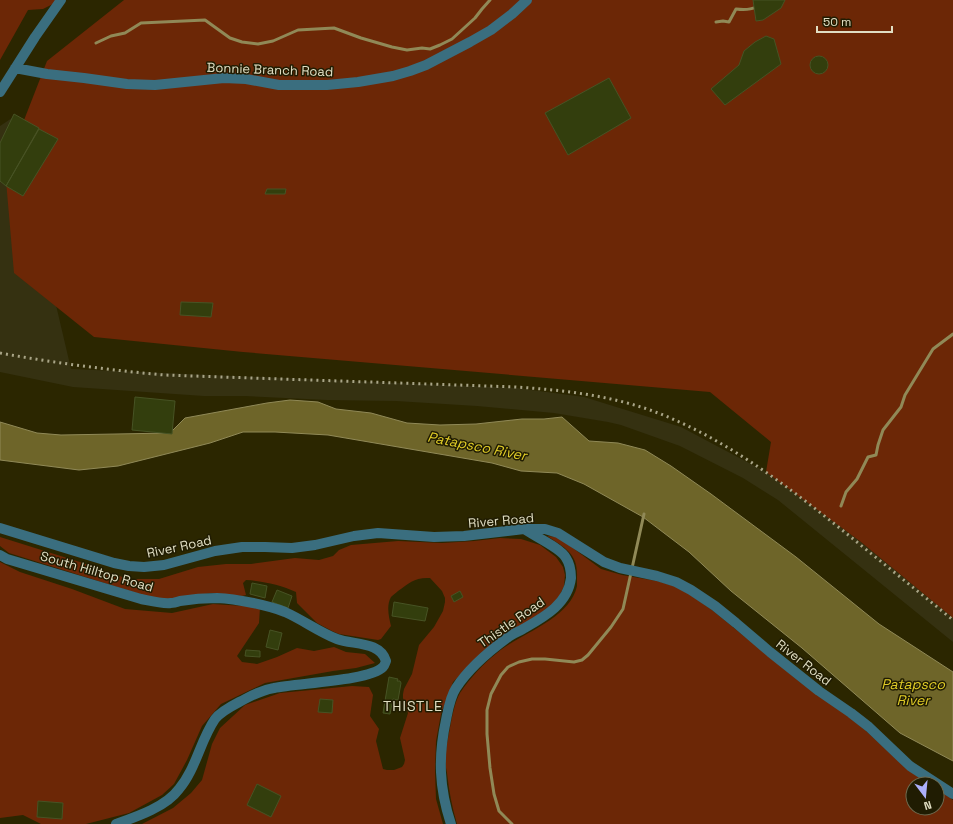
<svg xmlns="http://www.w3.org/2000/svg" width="953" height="824" viewBox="0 0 953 824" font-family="'Space Grotesk',sans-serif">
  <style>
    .built { fill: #353111 }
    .green { fill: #6c2706 }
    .water { fill: #6e6529; stroke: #908957 }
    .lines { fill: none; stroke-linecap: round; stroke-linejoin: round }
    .stream { stroke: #908957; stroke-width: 3 }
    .building { fill: #333e0d; stroke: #475324 }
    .minor { stroke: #3a6e7f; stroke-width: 10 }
    .rail { stroke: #a9a587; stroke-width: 3; stroke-dasharray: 2 4; stroke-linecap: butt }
    .labels { text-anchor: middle; stroke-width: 3; stroke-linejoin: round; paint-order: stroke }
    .street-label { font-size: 13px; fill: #e1dec3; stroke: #201c02 }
    .water-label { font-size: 14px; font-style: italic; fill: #e0cc27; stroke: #201c02 }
    .neighbourhood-label { font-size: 14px; letter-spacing: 1px; fill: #e1dec3; stroke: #201c02 }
  </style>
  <rect width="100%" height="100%" fill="#2b2600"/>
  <!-- built -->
  <path class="built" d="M12 118 71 369 517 388 584 397 681 427 766 472 861 542 953 618V642L778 500 743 478 680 446 621 425 608 422 554 413 477 406 396 401 327 400 245 396H204L73 387 0 372V126Z"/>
  <!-- green -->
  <path class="green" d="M0 0H61L43 9 28 10 0 60Z
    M124 0H953V618L861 542 766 472 771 442 710 392 243 352 94 337 14 273 5 169 47 61Z
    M547 536 558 537 601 569 622 575 657 581 674 586 689 594 712 610 800 682 849 717 865 730 908 770 929 784H913V808H937V789L953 800V824H457C452 807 449 791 447 773 446 768 445 763 445 758 446 746 449 734 451 722 453 713 455 702 460 693 470 678 483 664 497 653 521 633 570 619 577 586 577 583 577 580 577 577 578 553 565 548 547 536Z
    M0 537 83 563 128 579H159L198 567 226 564H251L295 558 319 560 333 556 339 550 351 545 398 541 442 543 474 541 500 538 521 539 540 545 556 557 563 567 565 575 564 586 558 599 554 604 481 654 453 682 441 714 436 741 435 771 436 799 443 824H142L173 808 191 793 202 780 212 744 220 728 245 705 280 693 352 686 369 687 373 695 370 716 379 729 376 741 383 769 387 770H394L402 767 404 764 405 760 400 738 408 713 403 698V694L404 689 412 674 419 645 434 627 443 611 445 602V598L442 591 430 578C415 577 409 583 398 591 396 593 393 595 391 597 386 606 389 617 391 626L381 639 378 640 339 634 332 631 317 623 297 603 296 592C281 585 263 581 246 580L243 583 246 595 242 596 212 593 161 600 146 596 9 553 0 546Z
    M0 562 20 572 72 589 125 609 172 613 213 604 260 607 259 623 237 656 242 662 257 664 277 657 297 648 314 651 334 647 346 652 365 654 375 663 356 668 333 671 265 683 221 704 202 726 187 760 174 784 162 795 129 813 86 824H41L23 815 0 818Z"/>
  <!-- water -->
  <path class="water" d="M290 400 318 402 336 409 371 413 407 423 440 425 476 424 522 419H544L562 417 589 441 618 443 645 450 671 466 711 494 796 557 879 624 953 672V761L900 733 802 648 731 591 689 552 643 517 584 484 557 473 521 471 492 463 328 435 275 432H243L210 443 118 466 79 470 0 460V422L37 433 61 435 170 433 185 418 267 403Z"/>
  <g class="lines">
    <!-- stream -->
    <path class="stream" d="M716 22 723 21 729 22 736 9C744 10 750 10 756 7
      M96 43 111 36 125 33 141 23 205 20 230 38 242 42 258 44 273 41 298 30 334 28 361 38 392 47 407 50 422 48 430 49 440 45 452 39 475 18 482 9 490 0
      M841 506 846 492 857 479 868 457 876 455 878 445 883 430 901 407 905 395 933 349 953 334
      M512 824 499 811 494 794 490 768 487 734V710L491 694 501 675 508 667 519 662 532 659H545L574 662 582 660 588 655 611 627 623 609 644 514"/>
  </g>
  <!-- building -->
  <path class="building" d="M753 0H785L781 8 763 20 756 21Z
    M766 36 774 39 781 64 725 105 711 89 739 65 744 51 755 42Z
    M810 65a9 9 0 1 1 18 0a9 9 0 1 1-18 0Z
    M609 78 631 118 568 155 545 113Z
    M14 114 39 128 6 186 0 181V143Z
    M39 129 58 139 23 196 6 186Z
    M267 189H286L285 194H265Z
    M181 302 213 303 211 317 180 315Z
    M135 397 175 401 172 434 132 430Z
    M252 583 267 586 265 598 250 594Z
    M277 590 292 596 288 608 272 602Z
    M460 591 463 597 454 602 451 596Z
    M394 602 428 608 425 621 392 616Z
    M270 630 282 633 278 650 266 647Z
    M246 650 260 651V657L245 656Z
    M389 677 398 679 397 681H400L401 683 398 700 393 699 390 714 383 713Z
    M320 699 333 700 332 713 318 712Z
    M257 784 281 796 271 817 247 805Z
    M38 801 63 803 62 819 37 817Z"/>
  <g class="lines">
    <!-- minor -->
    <path class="minor" d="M15 68 47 74 84 78 127 84 155 85 224 78 246 79 279 85H327L358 82 393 76 410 71 426 65 470 42 491 30 512 14 527 0
      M0 92 35 37 61 0
      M0 528 114 563 129 566 144 567 164 565 215 551 242 547H265L292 548 315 545 354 536 378 533 434 537 464 536 524 529H545L558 533 604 562 620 568 657 576 676 582 691 590 715 606 736 623 770 652 819 691 851 713 869 727 910 766 953 794
      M0 555 7 559 141 599C151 601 162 604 171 603 174 603 177 602 180 601 192 599 205 598 217 598 237 599 267 605 285 612 303 620 319 632 337 639 353 645 380 641 386 661 385 663 385 665 383 667 370 681 296 683 274 688 263 690 254 694 245 699 236 704 222 710 215 719 200 741 196 769 179 789 166 807 136 817 116 824
      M451 824C439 788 438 757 446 720 448 710 450 697 456 688 469 668 488 652 507 638 512 634 518 632 523 629 544 617 568 604 571 578 571 571 570 564 566 558 561 548 534 536 524 529"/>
    <!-- rail -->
    <path class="rail" d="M0 353C55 363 109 370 164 375L516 387C562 390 607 395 650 410 725 437 790 488 852 538 885 565 919 592 953 620"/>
  </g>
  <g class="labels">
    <!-- street labels -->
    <g class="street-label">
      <text transform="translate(270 69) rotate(2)" y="5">Bonnie Branch Road</text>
      <text transform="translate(501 520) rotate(-5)" y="5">River Road</text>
      <text transform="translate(179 546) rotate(-12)" y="5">River Road</text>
      <text transform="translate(97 571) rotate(16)" y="5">South Hilltop Road</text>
      <text transform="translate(511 622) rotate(-35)" y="5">Thistle Road</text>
      <text transform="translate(804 662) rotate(38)" y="5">River Road</text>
    </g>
    <!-- water labels -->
    <g class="water-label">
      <text transform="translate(477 446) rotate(11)" y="5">Patapsco River</text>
      <text x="913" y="689">Patapsco<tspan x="913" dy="16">River</tspan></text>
    </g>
    <!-- neighbourhood labels -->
    <g class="neighbourhood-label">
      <text x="413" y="711">THISTLE</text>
    </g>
  </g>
  <!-- north arrow -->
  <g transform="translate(925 796) rotate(164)"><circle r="19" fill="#201c02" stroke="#6d6a4f"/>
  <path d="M0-3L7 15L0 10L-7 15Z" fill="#acaffb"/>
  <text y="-6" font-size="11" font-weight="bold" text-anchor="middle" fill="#e1dec3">N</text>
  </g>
  <!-- scale -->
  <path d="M817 26v6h75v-6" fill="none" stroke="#e1dec3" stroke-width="2"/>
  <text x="823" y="26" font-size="12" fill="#e1dec3" stroke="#201c02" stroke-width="3" paint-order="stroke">50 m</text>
</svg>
